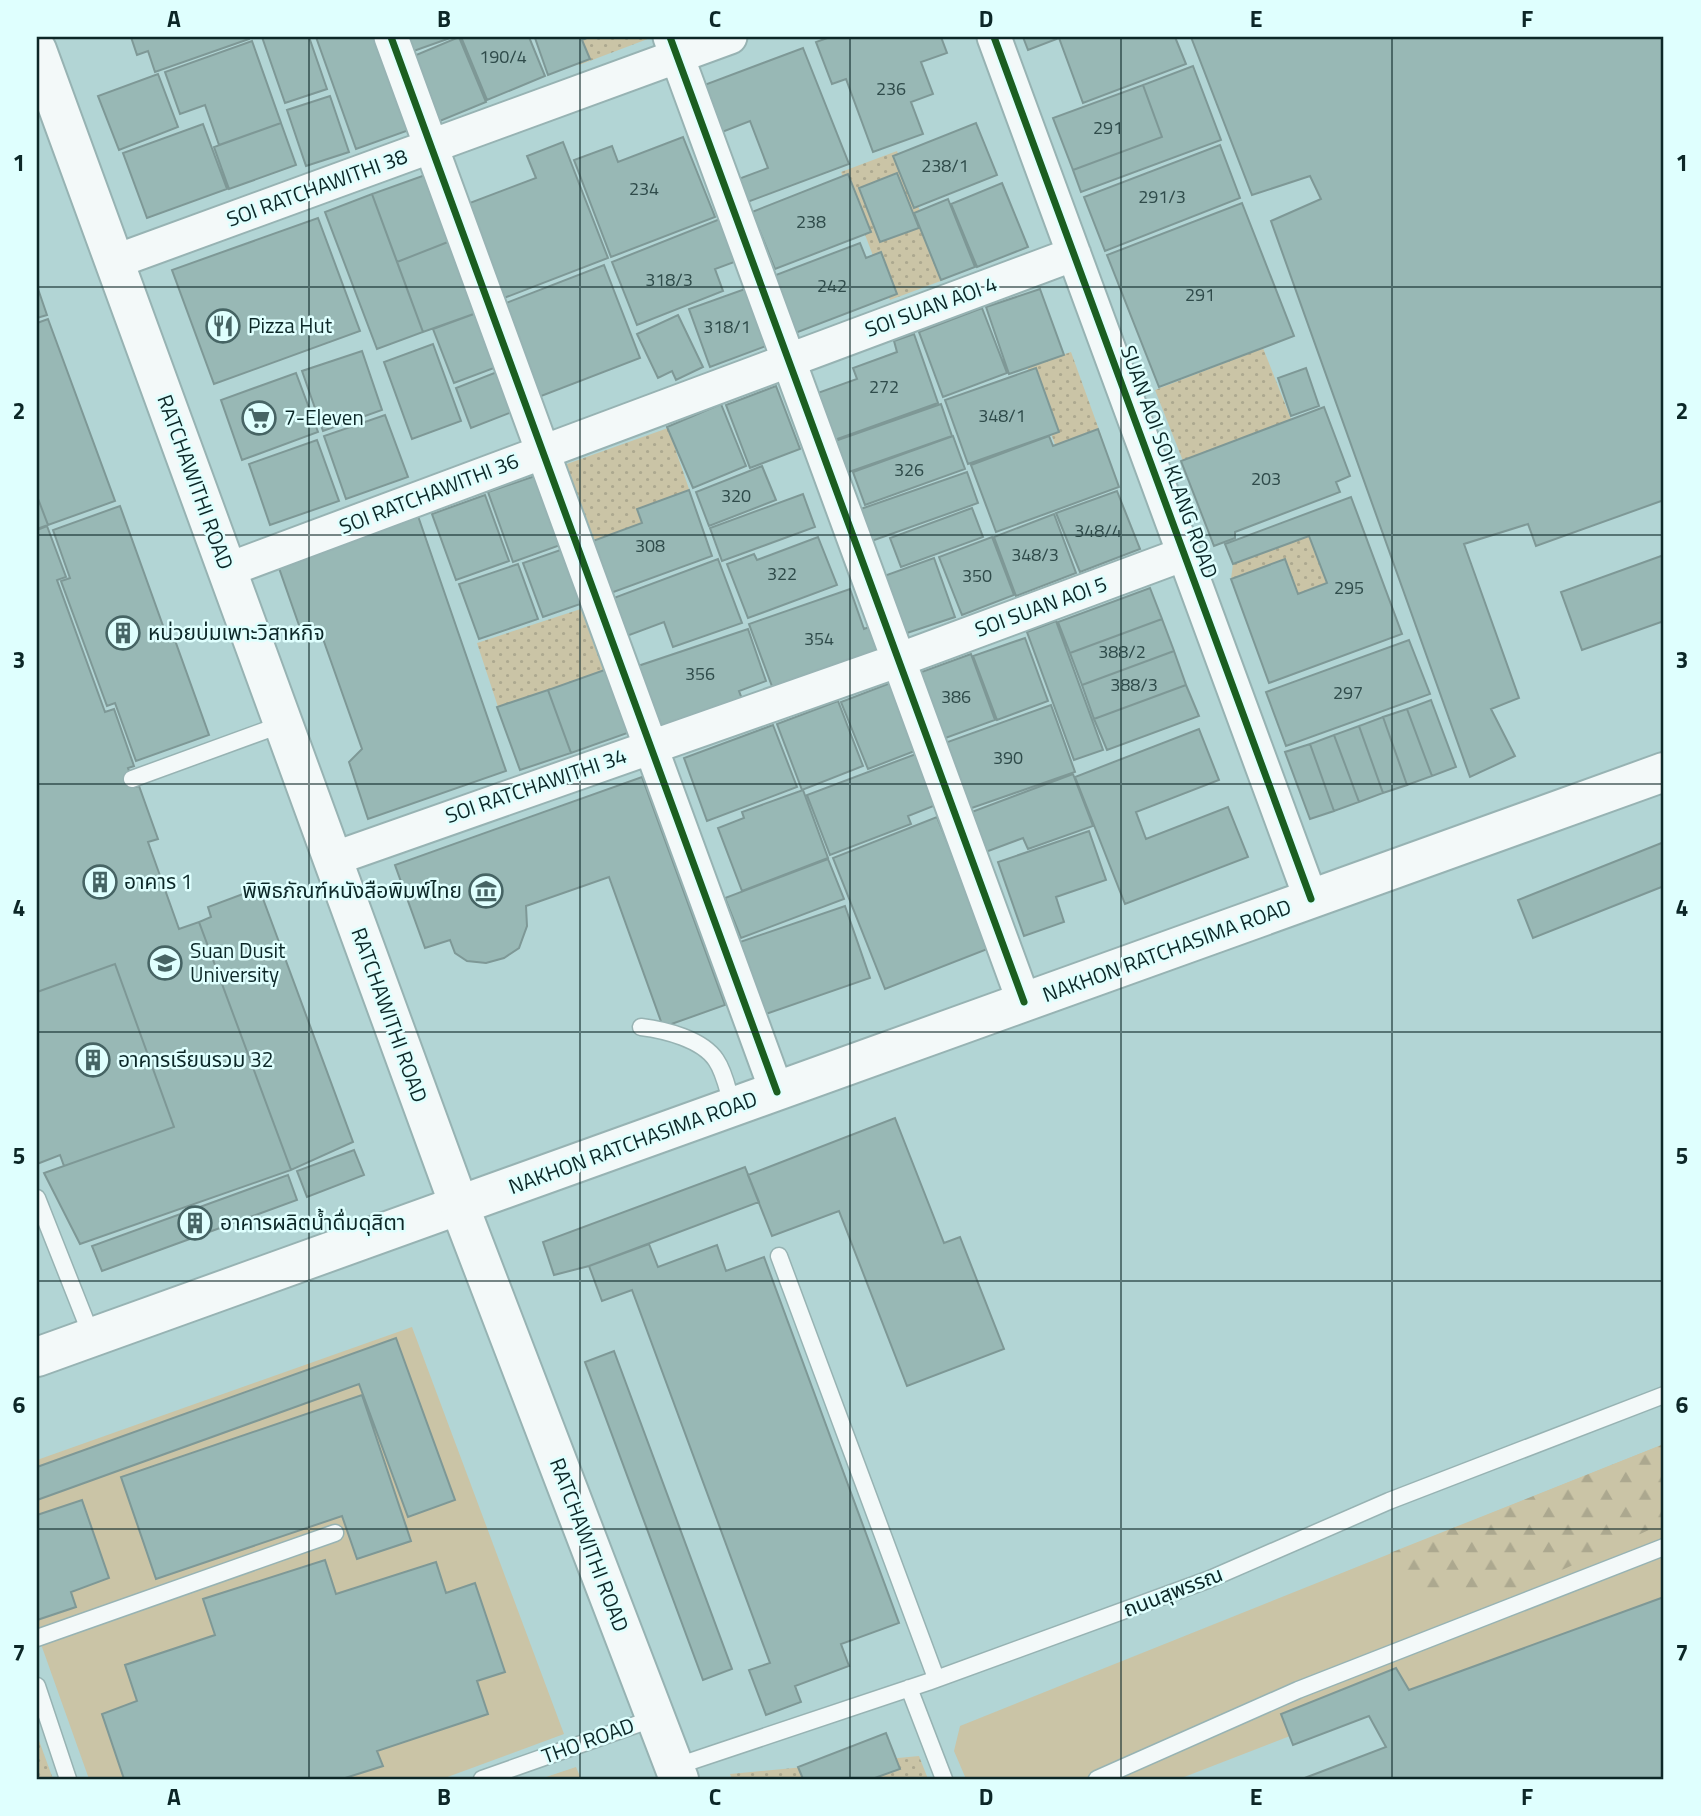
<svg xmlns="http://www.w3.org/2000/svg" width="1701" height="1816" viewBox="0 0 1701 1816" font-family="'Titillium Web','Noto Sans Thai',sans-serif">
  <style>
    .grass { fill: #cac4a6 }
    .forest { fill: url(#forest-firs) }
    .park { fill: url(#park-dots) }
    .building { fill: #98b8b5; stroke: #7e9896; stroke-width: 2 }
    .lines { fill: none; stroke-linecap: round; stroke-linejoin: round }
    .service-casing { stroke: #97b3b3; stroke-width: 19 }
    .minor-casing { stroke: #97b3b3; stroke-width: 37 }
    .secondary-casing { stroke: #97b3b3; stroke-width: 42 }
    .primary-casing { stroke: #97b3b3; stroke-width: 42 }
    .service { stroke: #f3f9f9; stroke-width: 16 }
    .minor { stroke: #f3f9f9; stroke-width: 33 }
    .secondary { stroke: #f3f9f9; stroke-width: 38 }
    .primary { stroke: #f3f9f9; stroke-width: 38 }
    .cycleway-casing { stroke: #dffffe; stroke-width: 11 }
    .cycleway { stroke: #1b5e20; stroke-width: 7 }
    .grid { fill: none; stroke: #0c2727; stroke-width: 2; stroke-opacity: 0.55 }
    .labels { text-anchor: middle; stroke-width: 5; stroke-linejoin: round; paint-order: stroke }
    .number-label { font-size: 18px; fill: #2f4b4a }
    .street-label { font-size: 21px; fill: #0c2727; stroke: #dffffe }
    .poi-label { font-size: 21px; fill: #0c2727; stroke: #dffffe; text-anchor: start }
    .neatline { fill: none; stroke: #0c2727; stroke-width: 2.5 }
    .grid-label { font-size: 23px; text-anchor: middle; font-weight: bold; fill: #0c2727 }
  </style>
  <defs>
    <pattern id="forest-firs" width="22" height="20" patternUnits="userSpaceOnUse" patternTransform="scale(1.75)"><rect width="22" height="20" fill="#cac4a6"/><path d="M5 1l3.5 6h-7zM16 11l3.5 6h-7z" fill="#aca88f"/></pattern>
    <pattern id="park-dots" width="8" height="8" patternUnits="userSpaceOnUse" patternTransform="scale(1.75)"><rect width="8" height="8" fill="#cac4a6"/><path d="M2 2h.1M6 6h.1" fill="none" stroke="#aca88f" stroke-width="1.8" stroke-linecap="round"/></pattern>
  </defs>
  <rect width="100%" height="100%" fill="#b2d5d5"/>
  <!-- grass -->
  <path class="grass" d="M412 1327 564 1734 442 1779H89L37 1633V1460Z
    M1664 1444V1597L1409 1690 1179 1779H966L954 1751 960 1726Z
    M576 1767 581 1779H540Z"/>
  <!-- forest -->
  <path class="forest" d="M1664 1444V1523L1510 1594 1425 1593 1390 1553Z"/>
  <!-- park -->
  <path class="park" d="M568 37H653L579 65Z
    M897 151 946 279 890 300 841 172Z
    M1263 348 1291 419 1183 461 1155 390Z
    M1071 352 1102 438 1058 453 1027 367Z
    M668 428 698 515 594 551 564 465Z
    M1309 536 1327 583 1298 594 1285 559 1231 579 1233 564Z
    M590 606 613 676 500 713 477 643Z
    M37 1735 53 1779H37Z
    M919 1756 928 1779H732L730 1774Z"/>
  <!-- building -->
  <path class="building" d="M131 37H249V39L155 72 148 51 137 55Z
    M262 37H309L327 89 285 103Z
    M316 37H378L412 129 356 149Z
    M402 37H453L408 53Z
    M459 37 486 102 435 123 409 58Z
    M461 37H529L545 76 487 100Z
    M539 37H589L582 40 590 59 548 75 535 38Z
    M830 37H941L947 53 921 62 933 94 911 102 923 134 873 152 846 79 832 84 816 42Z
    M1023 37H1175L1186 64 1083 103 1059 38 1028 50Z
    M1191 37H1664V500L1536 546 1528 524 1464 544 1519 698 1491 709 1515 756 1470 777 1271 221 1321 199 1310 176 1252 195Z
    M252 41 281 123 219 145 205 105 180 114 165 72Z
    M803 48 849 164 742 204 733 181 768 168 750 121 717 134 699 87Z
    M1193 66 1221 140 1081 192 1073 170 1162 137 1143 85Z
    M158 74 178 127 119 150 98 96Z
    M1143 85 1162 137 1073 170 1053 118Z
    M330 96 349 152 306 166 287 110Z
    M281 123 296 165 229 189 214 147Z
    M976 123 997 175 914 208 893 156Z
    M203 124 227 189 147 218 123 153Z
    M683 137 715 217 611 257 574 160 612 146 618 162Z
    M563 142 608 258 504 298 467 204 536 178 527 156Z
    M1220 145 1240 198 1105 251 1084 197Z
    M897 173 919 228 880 242 859 188Z
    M428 174 453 240 397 262 372 194Z
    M848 174 871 232 775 269 752 212Z
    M1002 183 1028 247 977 267 951 204Z
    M372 194 423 332 377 349 325 212Z
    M948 199 975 267 941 280 914 213Z
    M1242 203 1294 336 1159 387 1107 255Z
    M318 218 360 331 214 384 172 270Z
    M720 219 737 261 715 269 723 291 637 325 612 262Z
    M453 240 482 311 423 332 397 262Z
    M860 243 866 258 881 252 897 294 790 335 768 278Z
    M604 265 640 358 536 398 501 305Z
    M37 286 47 315 37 318Z
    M745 289 766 346 710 367 689 309Z
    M1040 289 1064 355 1009 374 986 307Z
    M982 308 1007 373 943 397 919 332Z
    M482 311 502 365 454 383 433 329Z
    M678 315 703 367 676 380 672 371 658 378 637 334Z
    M48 319 115 501 48 525 37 496V323Z
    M914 334 938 403 829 442 812 395 857 379 853 368 897 352 894 341Z
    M433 344 461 421 412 439 384 362Z
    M362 351 382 410 323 431 302 371Z
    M1036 368 1059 432 968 464 945 400Z
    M1306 368 1319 406 1291 416 1278 378Z
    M502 370 517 410 471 428 456 388Z
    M296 373 318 432 242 460 221 400Z
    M776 386 800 449 750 468 726 405Z
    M721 404 746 466 693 488 667 427Z
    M941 404 952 436 846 473 835 441Z
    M1324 407 1350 476 1336 482 1340 492 1235 532V538L1214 546 1181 461Z
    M385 415 408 477 346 499 324 436Z
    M1098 429 1119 487 996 532 971 465 1049 436 1053 446Z
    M953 436 965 469 865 505 853 472Z
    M317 440 339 501 270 525 249 464Z
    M762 466 776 500 709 526 696 492Z
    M967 472 978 503 866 543 855 511Z
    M541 474 566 543 513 562 488 492Z
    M689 490 712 556 608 594 590 542 642 523 637 509Z
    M1117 491 1140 549 1080 572 1056 513Z
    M803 494 815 527 722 561 710 528Z
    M485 495 509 561 456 580 432 514Z
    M37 496 48 525 37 529Z
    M1351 497 1402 634 1269 683 1231 579 1285 559 1298 594 1327 583 1309 536 1233 564 1225 544Z
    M120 506 166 634 172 632 209 735 136 761 115 703 107 706 61 581 70 578 53 530Z
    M972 508 983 537 901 567 890 538Z
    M1054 514 1076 573 1016 596 994 537Z
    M418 516 506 771 368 819 349 762 362 749 322 636 301 631 279 568Z
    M47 526 66 577 57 580 105 712 114 709 134 766 128 768 135 787 139 786 158 839 148 842 179 929 199 922 291 1170 80 1244 44 1173 174 1127 115 964 37 992V530Z
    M818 537 837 585 748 618 727 564 754 554 757 560Z
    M992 537 1014 595 962 615 939 557Z
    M569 547 589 601 543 617 523 563Z
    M1664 555V621L1582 650 1561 592Z
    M934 558 955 617 904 634 884 576Z
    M718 559 742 623 673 647 664 622 624 637 611 599Z
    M518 564 538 619 479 639 459 584Z
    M1150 588 1162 619 1070 653 1058 622Z
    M850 589 864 629 877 624 886 650 773 689 749 624Z
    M1162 619 1174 651 1082 685 1070 653Z
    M1056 621 1103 750 1074 760 1027 632Z
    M748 629 766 681 739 691 742 699 656 729 635 667Z
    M1025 638 1048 701 997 720 973 656Z
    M1409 640 1430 694 1286 746 1266 692Z
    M1174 651 1186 685 1094 719 1082 685Z
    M971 654 995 720 940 740 916 674Z
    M610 668 633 731 571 753 548 690Z
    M893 682 920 749 868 769 841 702Z
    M1186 685 1199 716 1107 750 1094 719Z
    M548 690 571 753 520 770 497 707Z
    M1431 700 1456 767 1432 776 1407 709Z
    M838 701 863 766 802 790 777 724Z
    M1051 705 1075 772 966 810 942 744Z
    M1407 709 1432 776 1407 785 1383 717Z
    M1383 717 1407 785 1383 793 1359 726Z
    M773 725 797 787 707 821 684 758Z
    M1359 726 1383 793 1359 802 1334 735Z
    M1199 729 1219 780 1136 812 1146 839 1228 807 1248 857 1125 904 1075 777Z
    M1334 735 1359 802 1334 811 1310 744Z
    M1310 744 1334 811 1310 819 1285 752Z
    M916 754 936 805 908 816 911 824 830 855 807 795Z
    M1073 774 1093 826 1028 849 1023 838 983 853 969 813Z
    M642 777 725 1005 663 1027 609 877 526 906 527 926 519 948 504 958 486 963 467 961 455 953 450 940 425 948 395 865Z
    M803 790 828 858 742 891 718 828 744 818 742 812Z
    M937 817 990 948 885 989 833 858Z
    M1089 831 1106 880 1056 897 1064 922 1024 936 998 862Z
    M1664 842V886L1533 938 1518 900Z
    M828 859 844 899 741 938 725 898Z
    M259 888 353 1142 291 1170 199 922 211 917 208 907Z
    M845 906 870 978 763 1015 737 943Z
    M115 964 174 1127 64 1166 60 1155 37 1164V992Z
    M895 1118 944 1243 960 1237 1004 1349 907 1386 839 1211 772 1236 748 1175Z
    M354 1150 364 1175 307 1197 297 1171Z
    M745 1167 759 1202 589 1266 554 1275 543 1242Z
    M288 1175 297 1200 102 1271 92 1246Z
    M649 1244 658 1267 717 1245 726 1271 764 1257 899 1623 841 1644 849 1666 795 1686 801 1702 766 1715 749 1670 770 1663 632 1290 602 1301 589 1266Z
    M396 1338 455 1500 408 1517 359 1384 37 1500V1467Z
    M614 1351 732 1669 703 1680 585 1362Z
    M362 1395 411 1541 357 1559 342 1516 156 1579 121 1477Z
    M82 1500 109 1578 71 1592 76 1607 37 1620V1515Z
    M325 1560 336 1594 436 1562 446 1593 475 1583 505 1672 477 1681 488 1714 377 1751 383 1766 342 1779H124L102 1714 137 1701 125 1665 215 1635 203 1599Z
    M1664 1597V1779H1302L1386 1747 1369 1716 1293 1745 1281 1714 1396 1668 1409 1690Z
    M886 1733 900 1769 872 1779H803L798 1767Z"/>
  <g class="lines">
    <defs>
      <path id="service" d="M132 779 283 724
        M641 1027C665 1030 702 1039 716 1060 725 1073 728 1092 733 1107
        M37 1198 92 1337
        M779 1256 936 1678
        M37 1638 335 1533
        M37 1686 68 1779
        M909 1688 944 1779
        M674 1767 928 1682 1210 1579 1389 1501 1664 1395
        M482 1779 655 1718
        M1097 1779 1298 1690 1664 1547"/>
      <path id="minor" d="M391 37 777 1092
        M670 37 1024 1002
        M994 37 1311 899
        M114 262 730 37
        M227 570 1074 254
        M333 859 885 665 1184 554"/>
      <path id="secondary" d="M37 1357 1664 772"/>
      <path id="primary" d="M37 50 459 1205 679 1779"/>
    </defs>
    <!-- service casing -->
    <use href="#service" class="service-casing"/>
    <!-- minor casing -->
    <use href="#minor" class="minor-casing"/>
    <!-- secondary casing -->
    <use href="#secondary" class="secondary-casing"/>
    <!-- primary casing -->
    <use href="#primary" class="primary-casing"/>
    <!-- service -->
    <use href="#service" class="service"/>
    <!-- minor -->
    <use href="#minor" class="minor"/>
    <!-- secondary -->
    <use href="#secondary" class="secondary"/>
    <!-- primary -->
    <use href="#primary" class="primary"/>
    <defs>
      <path id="cycleway" d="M391 37 777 1092
        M670 37 1024 1002
        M994 37 1311 899"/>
    </defs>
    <!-- cycleway casing -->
    <use href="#cycleway" class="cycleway-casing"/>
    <!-- cycleway -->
    <use href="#cycleway" class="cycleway"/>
  </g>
  <!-- grid -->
  <path class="grid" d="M309 37V1779M580 37V1779M850 37V1779M1121 37V1779M1392 37V1779M37 287H1664M37 535H1664M37 784H1664M37 1032H1664M37 1281H1664M37 1529H1664"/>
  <!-- icons -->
  <defs>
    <symbol id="restaurant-ring" viewBox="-11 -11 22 22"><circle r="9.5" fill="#dffffe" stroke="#466464" stroke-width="1.5"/><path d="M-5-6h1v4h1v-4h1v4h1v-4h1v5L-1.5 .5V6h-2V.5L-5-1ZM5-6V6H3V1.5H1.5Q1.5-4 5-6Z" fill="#466464"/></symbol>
    <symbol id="supermarket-ring" viewBox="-11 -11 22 22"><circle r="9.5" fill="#dffffe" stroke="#466464" stroke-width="1.5"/><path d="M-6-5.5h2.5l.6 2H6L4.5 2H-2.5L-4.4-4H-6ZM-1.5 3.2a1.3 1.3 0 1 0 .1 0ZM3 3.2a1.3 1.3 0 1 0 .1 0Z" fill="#466464"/></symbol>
    <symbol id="building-ring" viewBox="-11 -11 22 22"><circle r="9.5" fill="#dffffe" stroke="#466464" stroke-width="1.5"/><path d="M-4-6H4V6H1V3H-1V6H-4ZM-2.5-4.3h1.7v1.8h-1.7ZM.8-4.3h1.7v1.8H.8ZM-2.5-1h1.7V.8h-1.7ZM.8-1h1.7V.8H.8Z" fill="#466464"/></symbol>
    <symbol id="museum-ring" viewBox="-11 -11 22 22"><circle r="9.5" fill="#dffffe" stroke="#466464" stroke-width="1.5"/><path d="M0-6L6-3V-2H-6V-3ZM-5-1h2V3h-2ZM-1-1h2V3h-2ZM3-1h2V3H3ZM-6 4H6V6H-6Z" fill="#466464"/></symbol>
    <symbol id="university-ring" viewBox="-11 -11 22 22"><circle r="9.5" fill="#dffffe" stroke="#466464" stroke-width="1.5"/><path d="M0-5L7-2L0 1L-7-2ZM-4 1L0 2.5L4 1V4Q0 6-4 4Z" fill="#466464"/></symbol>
  </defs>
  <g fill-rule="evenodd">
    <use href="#restaurant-ring" x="204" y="307" width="38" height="38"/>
    <use href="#supermarket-ring" x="240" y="399" width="38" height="38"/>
    <use href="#building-ring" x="104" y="614" width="38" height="38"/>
    <use href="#building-ring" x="81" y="863" width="38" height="38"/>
    <use href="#museum-ring" x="467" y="872" width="38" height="38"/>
    <use href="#university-ring" x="146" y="944" width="38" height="38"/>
    <use href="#building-ring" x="74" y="1041" width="38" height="38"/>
    <use href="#building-ring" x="176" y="1204" width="38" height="38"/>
  </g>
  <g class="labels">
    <!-- number labels -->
    <g class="number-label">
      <text x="503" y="63">190/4</text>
      <text x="891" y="95">236</text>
      <text x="1108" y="134">291</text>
      <text x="945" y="172">238/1</text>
      <text x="644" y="195">234</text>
      <text x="1162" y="203">291/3</text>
      <text x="811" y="228">238</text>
      <text x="669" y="286">318/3</text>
      <text x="832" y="292">242</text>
      <text x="1200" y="301">291</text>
      <text x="727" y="333">318/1</text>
      <text x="884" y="393">272</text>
      <text x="1002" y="422">348/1</text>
      <text x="909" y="476">326</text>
      <text x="1266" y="485">203</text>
      <text x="736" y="502">320</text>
      <text x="1098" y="537">348/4</text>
      <text x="650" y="552">308</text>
      <text x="1035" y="561">348/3</text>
      <text x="782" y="580">322</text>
      <text x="977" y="582">350</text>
      <text x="1349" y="594">295</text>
      <text x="819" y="645">354</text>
      <text x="1122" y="658">388/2</text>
      <text x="700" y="680">356</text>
      <text x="1134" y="691">388/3</text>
      <text x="1348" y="699">297</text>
      <text x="956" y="703">386</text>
      <text x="1008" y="764">390</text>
    </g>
    <!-- street labels -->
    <g class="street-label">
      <text transform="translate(317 188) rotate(-20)" y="7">SOI RATCHAWITHI 38</text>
      <text transform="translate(931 307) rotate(-20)" y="7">SOI SUAN AOI 4</text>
      <text transform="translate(1169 462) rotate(70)" y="7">SUAN AOI SOI KLANG ROAD</text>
      <text transform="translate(195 482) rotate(70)" y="7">RATCHAWITHI ROAD</text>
      <text transform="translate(429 494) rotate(-21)" y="7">SOI RATCHAWITHI 36</text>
      <text transform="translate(1041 607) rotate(-20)" y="7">SOI SUAN AOI 5</text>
      <text transform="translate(536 786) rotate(-19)" y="7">SOI RATCHAWITHI 34</text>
      <text transform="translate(1167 951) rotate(-20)" y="7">NAKHON RATCHASIMA ROAD</text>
      <text transform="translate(389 1015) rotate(70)" y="7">RATCHAWITHI ROAD</text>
      <text transform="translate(633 1143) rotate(-20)" y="7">NAKHON RATCHASIMA ROAD</text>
      <text transform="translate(589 1545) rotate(69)" y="7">RATCHAWITHI ROAD</text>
      <text transform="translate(1173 1592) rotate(-21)" y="7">ถนนสุพรรณ</text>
      <text transform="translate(588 1741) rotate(-20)" y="7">THO ROAD</text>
    </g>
    <!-- poi labels -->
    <g class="poi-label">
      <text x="248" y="333">Pizza Hut</text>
      <text x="284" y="425">7-Eleven</text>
      <text x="148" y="640">หน่วยบ่มเพาะวิสาหกิจ</text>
      <text x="124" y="889">อาคาร 1</text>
      <text x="462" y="898" text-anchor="end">พิพิธภัณฑ์หนังสือพิมพ์ไทย</text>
      <text x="190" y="958">Suan Dusit<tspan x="190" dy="24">University</tspan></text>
      <text x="118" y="1067">อาคารเรียนรวม 32</text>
      <text x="220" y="1230">อาคารผลิตน้ำดื่มดุสิตา</text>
    </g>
  </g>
  <!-- border -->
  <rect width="1701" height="1816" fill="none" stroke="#dffffe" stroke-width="77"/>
  <rect x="38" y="38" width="1624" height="1740" class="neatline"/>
  <g class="grid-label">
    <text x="174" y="27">A</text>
    <text x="444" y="27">B</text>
    <text x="715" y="27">C</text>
    <text x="986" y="27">D</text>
    <text x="1256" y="27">E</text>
    <text x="1527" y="27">F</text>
    <text x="19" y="171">1</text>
    <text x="1682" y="171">1</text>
    <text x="19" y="419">2</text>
    <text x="1682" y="419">2</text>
    <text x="19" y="668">3</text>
    <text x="1682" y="668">3</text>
    <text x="19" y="916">4</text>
    <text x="1682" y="916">4</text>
    <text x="19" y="1164">5</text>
    <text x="1682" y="1164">5</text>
    <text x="19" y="1413">6</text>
    <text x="1682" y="1413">6</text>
    <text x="19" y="1661">7</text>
    <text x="1682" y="1661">7</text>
    <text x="174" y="1805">A</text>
    <text x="444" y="1805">B</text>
    <text x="715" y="1805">C</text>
    <text x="986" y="1805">D</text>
    <text x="1256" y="1805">E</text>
    <text x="1527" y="1805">F</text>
  </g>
</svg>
